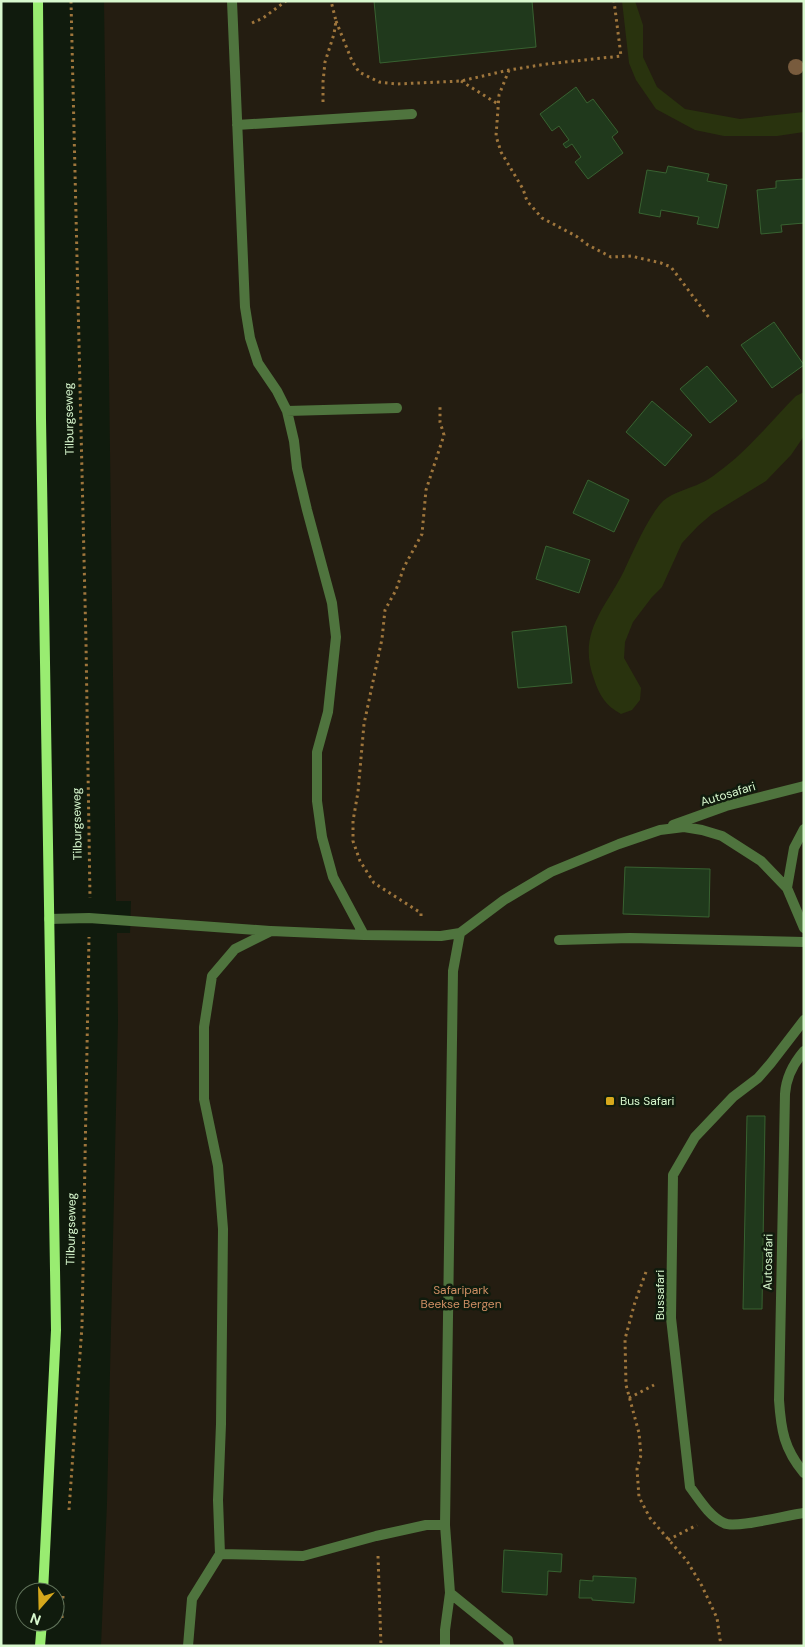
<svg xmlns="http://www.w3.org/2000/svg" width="805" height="1647" viewBox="0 0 805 1647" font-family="'DM Sans',sans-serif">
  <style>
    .green { fill: #241d11 }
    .water { fill: #29330e }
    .building { fill: #20391c; stroke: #386231 }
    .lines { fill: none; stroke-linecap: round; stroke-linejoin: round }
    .path { stroke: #9f763c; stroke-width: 3; stroke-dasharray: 2.5 4; stroke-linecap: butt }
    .lane { stroke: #4f743e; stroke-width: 10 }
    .secondary { stroke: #99ec71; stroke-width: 10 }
    .tree { fill: #785b3d }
    .poi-dot { fill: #d6a81c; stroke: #101b0d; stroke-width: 2 }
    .labels { text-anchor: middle; stroke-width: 5; stroke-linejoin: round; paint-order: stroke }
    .street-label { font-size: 12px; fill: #d8f8ce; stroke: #101b0d }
    .poi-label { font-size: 12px; fill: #d8f8ce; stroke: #101b0d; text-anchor: start }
    .park-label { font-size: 12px; fill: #ce8f64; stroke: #101b0d }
  </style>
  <rect width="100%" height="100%" fill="#101b0d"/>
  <!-- green -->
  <path class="green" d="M104 1H804V1646H101L107 1503 118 1021 117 933H130L131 901H116Z"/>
  <!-- water -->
  <path class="water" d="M622 1H635L643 25V57L657 87 685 109 740 119 804 112V132L777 136H724L695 130 656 109 636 80 629 63Z
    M804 392V436L791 455 766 481 712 514 698 526 682 543 662 587 652 597 633 622 625 642 624 658 641 688 640 700 632 710 621 714C606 706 599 695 594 679 577 633 605 609 624 571 633 552 649 515 663 501 673 492 689 489 701 483 706 481 712 477 717 473 747 452 770 422 796 396Z"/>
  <!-- building -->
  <path class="building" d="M374 1H532L536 47 380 63Z
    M576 87 587 103 593 99 618 132 612 137 623 153 588 179 575 162 581 157 572 144 566 148 563 144 569 140 559 126 552 131 540 114Z
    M668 166 709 174 707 181 727 185 718 228 697 224 699 217 661 210 660 217 639 213 647 170 666 173Z
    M804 179V223L781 225 782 232 761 234 757 190 776 188V181Z
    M774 322 804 365 772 388 741 345Z
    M707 366 737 401 710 423 680 389Z
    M652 401 692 435 665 466 626 432Z
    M588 480 629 500 614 532 573 513Z
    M546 546 590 560 579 593 536 579Z
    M566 626 572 683 518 688 512 632Z
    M625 867 710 869 709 917 623 914Z
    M747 1116H765L762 1309H743Z
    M504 1550 562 1554 561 1572 548 1571 547 1595 502 1592Z
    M593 1576 636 1578 634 1603 592 1600V1598H579L580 1580 593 1581Z"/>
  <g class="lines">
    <!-- path -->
    <path class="path" d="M71 1 86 643 90 898
      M336 21 352 61 359 72 379 82 397 84 461 81 509 70 547 64 621 56 614 1
      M252 23 263 18 286 1
      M509 70 499 95 496 136 501 152 523 189 527 201 542 218 576 236 588 245 611 257 631 256 661 263 671 267 710 319
      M461 81 498 104
      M323 102V82L325 62 334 34 336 21 331 1
      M421 916V913L374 883 360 861 353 841V821L358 792 364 724 382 639 385 610 396 590 404 567 422 534 426 490 444 435 440 422V407
      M646 1272 635 1302 625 1339 626 1385 639 1433 641 1455 637 1469 639 1497 650 1518 687 1561 702 1586 717 1618 721 1646
      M629 1398 654 1385
      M69 1510 82 1326 89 937
      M668 1540 697 1525
      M378 1556 381 1646
      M62 1618 63 1596"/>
    <!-- lane -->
    <path class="lane" d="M232 1 245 307 250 338 258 363 277 391 287 411 397 408
      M237 125 412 114
      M287 411 294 441 297 468 307 510 332 603 336 637 328 712 317 752V801L322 837 333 877 364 935 441 936 460 933 504 900 551 872 619 844 660 830 684 827 702 830 722 836 761 861 787 888 804 928
      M673 825 726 806 804 786
      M787 888 794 848 804 829
      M49 919 89 918 270 931
      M460 933 453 971 445 1525 450 1593 508 1640 509 1646
      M559 940 630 938 804 942
      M804 1020 771 1063 758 1078 733 1097 695 1137 673 1175 671 1318 690 1487C699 1499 709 1516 724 1523 735 1529 787 1515 804 1513
      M804 1051C793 1064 786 1077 785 1094L779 1400C781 1430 784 1449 804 1473
      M220 1554 218 1500 221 1424 223 1229 218 1166 204 1099V1027L212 976 235 949 271 931 364 935
      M188 1646 192 1599 220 1554 303 1556 376 1536 426 1525H445
      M445 1646V1630L450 1593"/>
    <!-- secondary -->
    <path class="secondary" d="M38 1 41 419 56 1330 43 1592
      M40 1646 42 1622"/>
  </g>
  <!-- trees -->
  <circle class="tree" cx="796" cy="67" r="8"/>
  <!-- markers -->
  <rect class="poi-dot" x="605" y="1096" width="10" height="10" rx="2.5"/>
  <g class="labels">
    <!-- street labels -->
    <g class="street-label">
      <text transform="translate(69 419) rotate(-91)" y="4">Tilburgseweg</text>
      <text transform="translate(728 794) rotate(-17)" y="4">Autosafari</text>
      <text transform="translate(77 824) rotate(-91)" y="4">Tilburgseweg</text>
      <text transform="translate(71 1229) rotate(-89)" y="4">Tilburgseweg</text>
      <text transform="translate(768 1262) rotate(-89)" y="4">Autosafari</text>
      <text transform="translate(660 1295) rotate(-90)" y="4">Bussafari</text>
    </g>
    <!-- poi labels -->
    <g class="poi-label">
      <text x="620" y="1105">Bus Safari</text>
    </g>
    <!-- park labels -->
    <g class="park-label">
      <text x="461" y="1294">Safaripark<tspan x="461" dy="14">Beekse Bergen</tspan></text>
    </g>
  </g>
  <!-- border -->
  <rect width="805" height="1647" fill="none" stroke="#d8f8ce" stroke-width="5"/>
  <!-- north arrow -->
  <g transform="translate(40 1607) rotate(200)"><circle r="24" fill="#101b0d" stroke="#60735a"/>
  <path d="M0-4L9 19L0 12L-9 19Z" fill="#d6a81c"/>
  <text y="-8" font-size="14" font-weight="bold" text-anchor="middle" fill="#d8f8ce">N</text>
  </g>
</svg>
